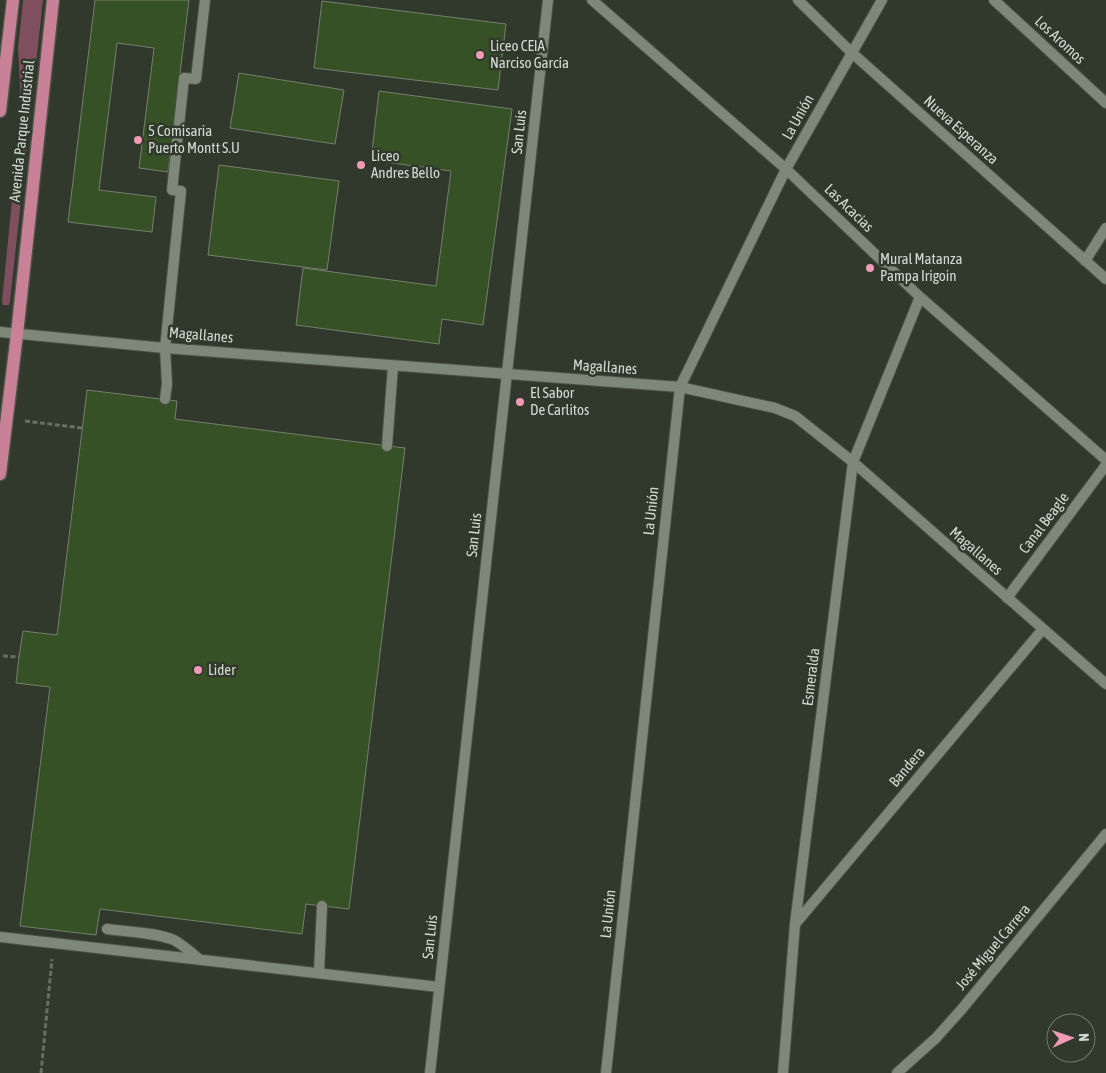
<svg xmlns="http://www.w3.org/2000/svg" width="1106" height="1073" viewBox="0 0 1106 1073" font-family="'Asap Condensed',sans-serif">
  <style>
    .green { fill: #7f4e5f }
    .building { fill: #375126; stroke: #757f6f }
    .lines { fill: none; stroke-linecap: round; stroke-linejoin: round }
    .service-casing { stroke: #4c5448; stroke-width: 12 }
    .minor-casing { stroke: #4c5448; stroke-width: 12 }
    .tertiary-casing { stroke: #4c5448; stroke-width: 12 }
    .primary-casing { stroke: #4c5448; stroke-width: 15 }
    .path { stroke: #676f63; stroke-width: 3; stroke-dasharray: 5 2.5; stroke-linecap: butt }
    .service { stroke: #7e8878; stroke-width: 10 }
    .minor { stroke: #7e8878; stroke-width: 10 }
    .tertiary { stroke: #7e8878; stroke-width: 10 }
    .primary { stroke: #c88197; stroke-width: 12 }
    .poi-dot { fill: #f09ab6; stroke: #30392b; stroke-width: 2 }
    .labels { text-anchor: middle; stroke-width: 5; stroke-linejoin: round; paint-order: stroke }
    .street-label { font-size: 15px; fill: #d3d9d0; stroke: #30392b }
    .poi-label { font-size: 15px; fill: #d3d9d0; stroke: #30392b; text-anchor: start }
  </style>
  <rect width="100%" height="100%" fill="#30392b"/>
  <!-- green -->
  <path class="green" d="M23 0H43L10 301 9 305H3L2 301 20 120 21 104 18 48Z"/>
  <!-- building -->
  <path class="building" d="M95 0H189L168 172 139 168 154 48 117 43 99 190 156 197 152 232 68 222Z
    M322 1 506 24 498 90 314 68Z
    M239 73 344 90 335 144 230 128Z
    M379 91 512 109 483 325 442 319 439 344 296 325 303 268 436 286 451 171 371 160Z
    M219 165 339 181 327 270 208 255Z
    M87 390 177 401 175 419 405 448 349 909 306 904 302 934 100 909 96 935 20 926 50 687 16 683 19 657 23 631 57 635Z"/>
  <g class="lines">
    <defs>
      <path id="service" d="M165 399 167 384 165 348 181 191 172 190 184 78 196 79 205 0
        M387 446 393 366
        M107 929C127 932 155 932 174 940 183 945 191 952 199 959
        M0 937 439 987
        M319 973 322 906"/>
      <path id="minor" d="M592 0 786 169 920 297 1106 460
        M798 0 851 52 1106 279
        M994 0 1106 103
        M1085 261 1106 228
        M1007 598 1106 465
        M796 923 1043 629
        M430 1073 548 0
        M606 1073 680 387 786 169 882 0
        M783 1073 795 924 853 462 920 297"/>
      <path id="tertiary" d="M0 332 165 348 680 387 775 408 795 416 853 462 1106 684
        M897 1073 936 1038 961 1010 1106 834"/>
      <path id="primary" d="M0 111 13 0
        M0 474 17 334 53 0"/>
    </defs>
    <!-- service casing -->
    <use href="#service" class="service-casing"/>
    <!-- minor casing -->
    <use href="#minor" class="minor-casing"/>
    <!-- tertiary casing -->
    <use href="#tertiary" class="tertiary-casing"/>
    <!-- primary casing -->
    <use href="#primary" class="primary-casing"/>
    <!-- path -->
    <path class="path" d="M25 421 82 428
      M3 656 19 657
      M41 1073 52 959"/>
    <!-- service -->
    <use href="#service" class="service"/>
    <!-- minor -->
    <use href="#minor" class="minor"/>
    <!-- tertiary -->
    <use href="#tertiary" class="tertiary"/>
    <!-- primary -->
    <use href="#primary" class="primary"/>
  </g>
  <!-- markers -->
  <g class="poi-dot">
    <circle cx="480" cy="55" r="5"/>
    <circle cx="138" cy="140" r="5"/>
    <circle cx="361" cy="165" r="5"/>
    <circle cx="870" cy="268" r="5"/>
    <circle cx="520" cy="402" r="5"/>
    <circle cx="198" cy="670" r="5"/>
  </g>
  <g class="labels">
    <!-- street labels -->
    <g class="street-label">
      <text transform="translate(1060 40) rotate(43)" y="5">Los Aromos</text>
      <text transform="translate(798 117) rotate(-61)" y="5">La Unión</text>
      <text transform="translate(961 130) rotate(42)" y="5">Nueva Esperanza</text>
      <text transform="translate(22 131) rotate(-84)" y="5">Avenida Parque Industrial</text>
      <text transform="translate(519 132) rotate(-84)" y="5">San Luis</text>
      <text transform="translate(849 208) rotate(44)" y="5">Las Acacias</text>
      <text transform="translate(201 335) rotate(5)" y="5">Magallanes</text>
      <text transform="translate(605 367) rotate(4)" y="5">Magallanes</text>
      <text transform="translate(651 511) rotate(-84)" y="5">La Unión</text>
      <text transform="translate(1044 523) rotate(-53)" y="5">Canal Beagle</text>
      <text transform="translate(474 535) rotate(-84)" y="5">San Luis</text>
      <text transform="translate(976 551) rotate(41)" y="5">Magallanes</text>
      <text transform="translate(811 677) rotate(-83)" y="5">Esmeralda</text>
      <text transform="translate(907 767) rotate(-50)" y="5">Bandera</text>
      <text transform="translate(608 914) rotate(-84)" y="5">La Unión</text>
      <text transform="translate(430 937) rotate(-84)" y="5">San Luis</text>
      <text transform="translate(993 947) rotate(-50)" y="5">José Miguel Carrera</text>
    </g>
    <!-- poi labels -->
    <g class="poi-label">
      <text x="490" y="51">Liceo CEIA<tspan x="490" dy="17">Narciso García</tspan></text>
      <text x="148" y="136">5 Comisaria<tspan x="148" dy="17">Puerto Montt S.U</tspan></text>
      <text x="371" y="161">Liceo<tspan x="371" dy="17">Andres Bello</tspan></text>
      <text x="880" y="264">Mural Matanza<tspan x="880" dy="17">Pampa Irigoin</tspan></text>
      <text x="530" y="398">El Sabor<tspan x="530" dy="17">De Carlitos</tspan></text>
      <text x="208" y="675">Lider</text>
    </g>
  </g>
  <!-- north arrow -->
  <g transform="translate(1071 1038) rotate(87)"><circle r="24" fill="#30392b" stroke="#71796d"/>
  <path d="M0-4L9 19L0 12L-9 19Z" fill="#f09ab6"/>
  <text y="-8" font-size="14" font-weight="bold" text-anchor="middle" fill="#d3d9d0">N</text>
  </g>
</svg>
